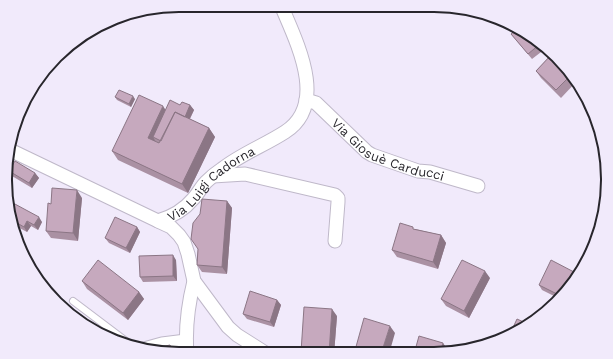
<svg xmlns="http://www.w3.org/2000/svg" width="613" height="359" viewBox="0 0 613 359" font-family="'Work Sans',sans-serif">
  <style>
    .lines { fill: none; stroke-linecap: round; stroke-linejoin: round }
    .service-casing { stroke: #bfb8c9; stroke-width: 8 }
    .minor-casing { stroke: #bfb8c9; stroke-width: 15 }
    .service { stroke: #fff; stroke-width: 6 }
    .minor { stroke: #fff; stroke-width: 13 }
    .wall { fill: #aa91a3 }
    .shaded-wall { fill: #8b7685 }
    .building { fill: #c6a9be; stroke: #8b7685 }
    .labels { text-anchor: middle; stroke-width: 3.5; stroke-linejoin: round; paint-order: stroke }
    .street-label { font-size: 13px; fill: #28262c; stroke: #f1eafb }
    .rim { fill: none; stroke: #28262c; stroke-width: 2 }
  </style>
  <rect width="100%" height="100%" fill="#f1eafb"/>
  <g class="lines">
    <defs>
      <path id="service" d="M73 301 126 341 130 346"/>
      <g id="minor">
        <path id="s1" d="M306 100 316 103 367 152 372 155 418 171 430 172 478 186"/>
        <path id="s2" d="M10 150 158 221C171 217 184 210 193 199 198 194 201 187 206 182 211 177 216 173 222 169 241 154 265 145 285 132 329 104 296 41 281 5"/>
        <path d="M213 176 245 174 335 195 338 198V202L335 241"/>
        <path d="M158 221 171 227 179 235 184 242 188 254 194 281 228 327 237 335 267 354"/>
        <path d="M144 349 162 344 186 341"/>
        <path d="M187 354C185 329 188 305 194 281"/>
      </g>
    </defs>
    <!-- service casing -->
    <use href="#service" class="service-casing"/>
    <!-- minor casing -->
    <use href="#minor" class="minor-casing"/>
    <!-- service -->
    <use href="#service" class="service"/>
    <!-- minor -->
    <use href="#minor" class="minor"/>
  </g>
  <!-- wall -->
  <path class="wall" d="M511 34 531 35 545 49 532 59Z
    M551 55 577 81 561 98 541 78 536 71Z
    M115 97 135 99 131 107 117 100Z
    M587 104 593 117 588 114 584 108Z
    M180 105H190L194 110 190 119 209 128 215 137 188 193 118 160 112 151 165 110Z
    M9 171 35 173 39 178 32 188 12 176Z
    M82 198 78 241 51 238 46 231 51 204Z
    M227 201 232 208 227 274 202 272 197 265 198 249Z
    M10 209 42 222 38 230 31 226 27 232 12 224Z
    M137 227 140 232 130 253 109 243 105 238Z
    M415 229 441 235 446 243 438 269 397 257 392 250Z
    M176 260 177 281 143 282 140 277Z
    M578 277 556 297 542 290 539 285Z
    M490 278 469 318 446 306 441 299Z
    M82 281 139 292 144 299 128 320 87 289Z
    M277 300 281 305 274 327 247 319 243 314Z
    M337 316 334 354H302L301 352Z"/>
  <!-- shaded-wall -->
  <path class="shaded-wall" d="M133 96 135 99 131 107 129 104Z
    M190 105 194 110 187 124 184 119Z
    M163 106 169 115 153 137 156 142 148 138Z
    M209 128 215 137 188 193 182 184Z
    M35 173 39 178 32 188 29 183Z
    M77 190 82 198 78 241 73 233Z
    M227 201 232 208 227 274 222 267Z
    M39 217 42 222 38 230 34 225Z
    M27 221 31 226 27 232 24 227Z
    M137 227 140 232 130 253 126 248Z
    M441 235 446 243 438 269 433 262Z
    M173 255 176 260 177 281 173 276Z
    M485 271 490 278 469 318 464 311Z
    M574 272 578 277 566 288Z
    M139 292 144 299 128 320 123 313Z
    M277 300 281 305 274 327 270 322Z
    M332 309 337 316 334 354H329Z
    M390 326 395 333 389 354H381Z
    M443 343 448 350 447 353 440 354Z
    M170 345 174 350 175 354H172Z"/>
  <!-- building -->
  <path class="building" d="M518 28 531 35 540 44 528 54 511 34Z
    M551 55 571 75 556 90 536 71Z
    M119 90 133 96 129 104 115 97Z
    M139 95 163 106 148 138 159 143 175 112 209 128 182 184 112 151Z
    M170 100 180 105 182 102 190 105 185 117 175 112 161 141 153 137Z
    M587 104 591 113 584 108Z
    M15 161 35 173 29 183 9 171Z
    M52 188 77 190 73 233 46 231 48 203 51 204Z
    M202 199 227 201 222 267 197 265 198 249 191 239 193 223 200 214Z
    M13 203 39 217 34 225 27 221 24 227 12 220 10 209Z
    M115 217 137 227 126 248 105 238Z
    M400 223 413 227V229L441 235 433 262 392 250Z
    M173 255V276L140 277 139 256Z
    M98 260 139 292 123 313 82 281Z
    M462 260 485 271 464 311 441 299Z
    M551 260 574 272 566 288 559 295 539 285Z
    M250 291 277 300 270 322 243 314Z
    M304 307 332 309 329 354 301 352Z
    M364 318 390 326 381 354H354Z
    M517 319 528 324 521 330 510 334Z
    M419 336 443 343 440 354H414Z
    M170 345 172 354H168L148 350Z"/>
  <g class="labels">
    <!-- street labels -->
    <g class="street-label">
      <text dy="5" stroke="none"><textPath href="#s1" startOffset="99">Via Giosuè Carducci</textPath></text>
      <text dy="5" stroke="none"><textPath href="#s2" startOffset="230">Via Luigi Cadorna</textPath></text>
    </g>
  </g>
  <!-- crop -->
  <path d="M0 0H613V359H0ZM179 12H434A167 167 0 0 1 601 179V180A167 167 0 0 1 434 347H179A167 167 0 0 1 12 180V179A167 167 0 0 1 179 12Z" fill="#f1eafb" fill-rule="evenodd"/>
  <path class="rim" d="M179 12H434A167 167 0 0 1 601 179V180A167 167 0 0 1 434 347H179A167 167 0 0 1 12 180V179A167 167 0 0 1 179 12Z"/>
</svg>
